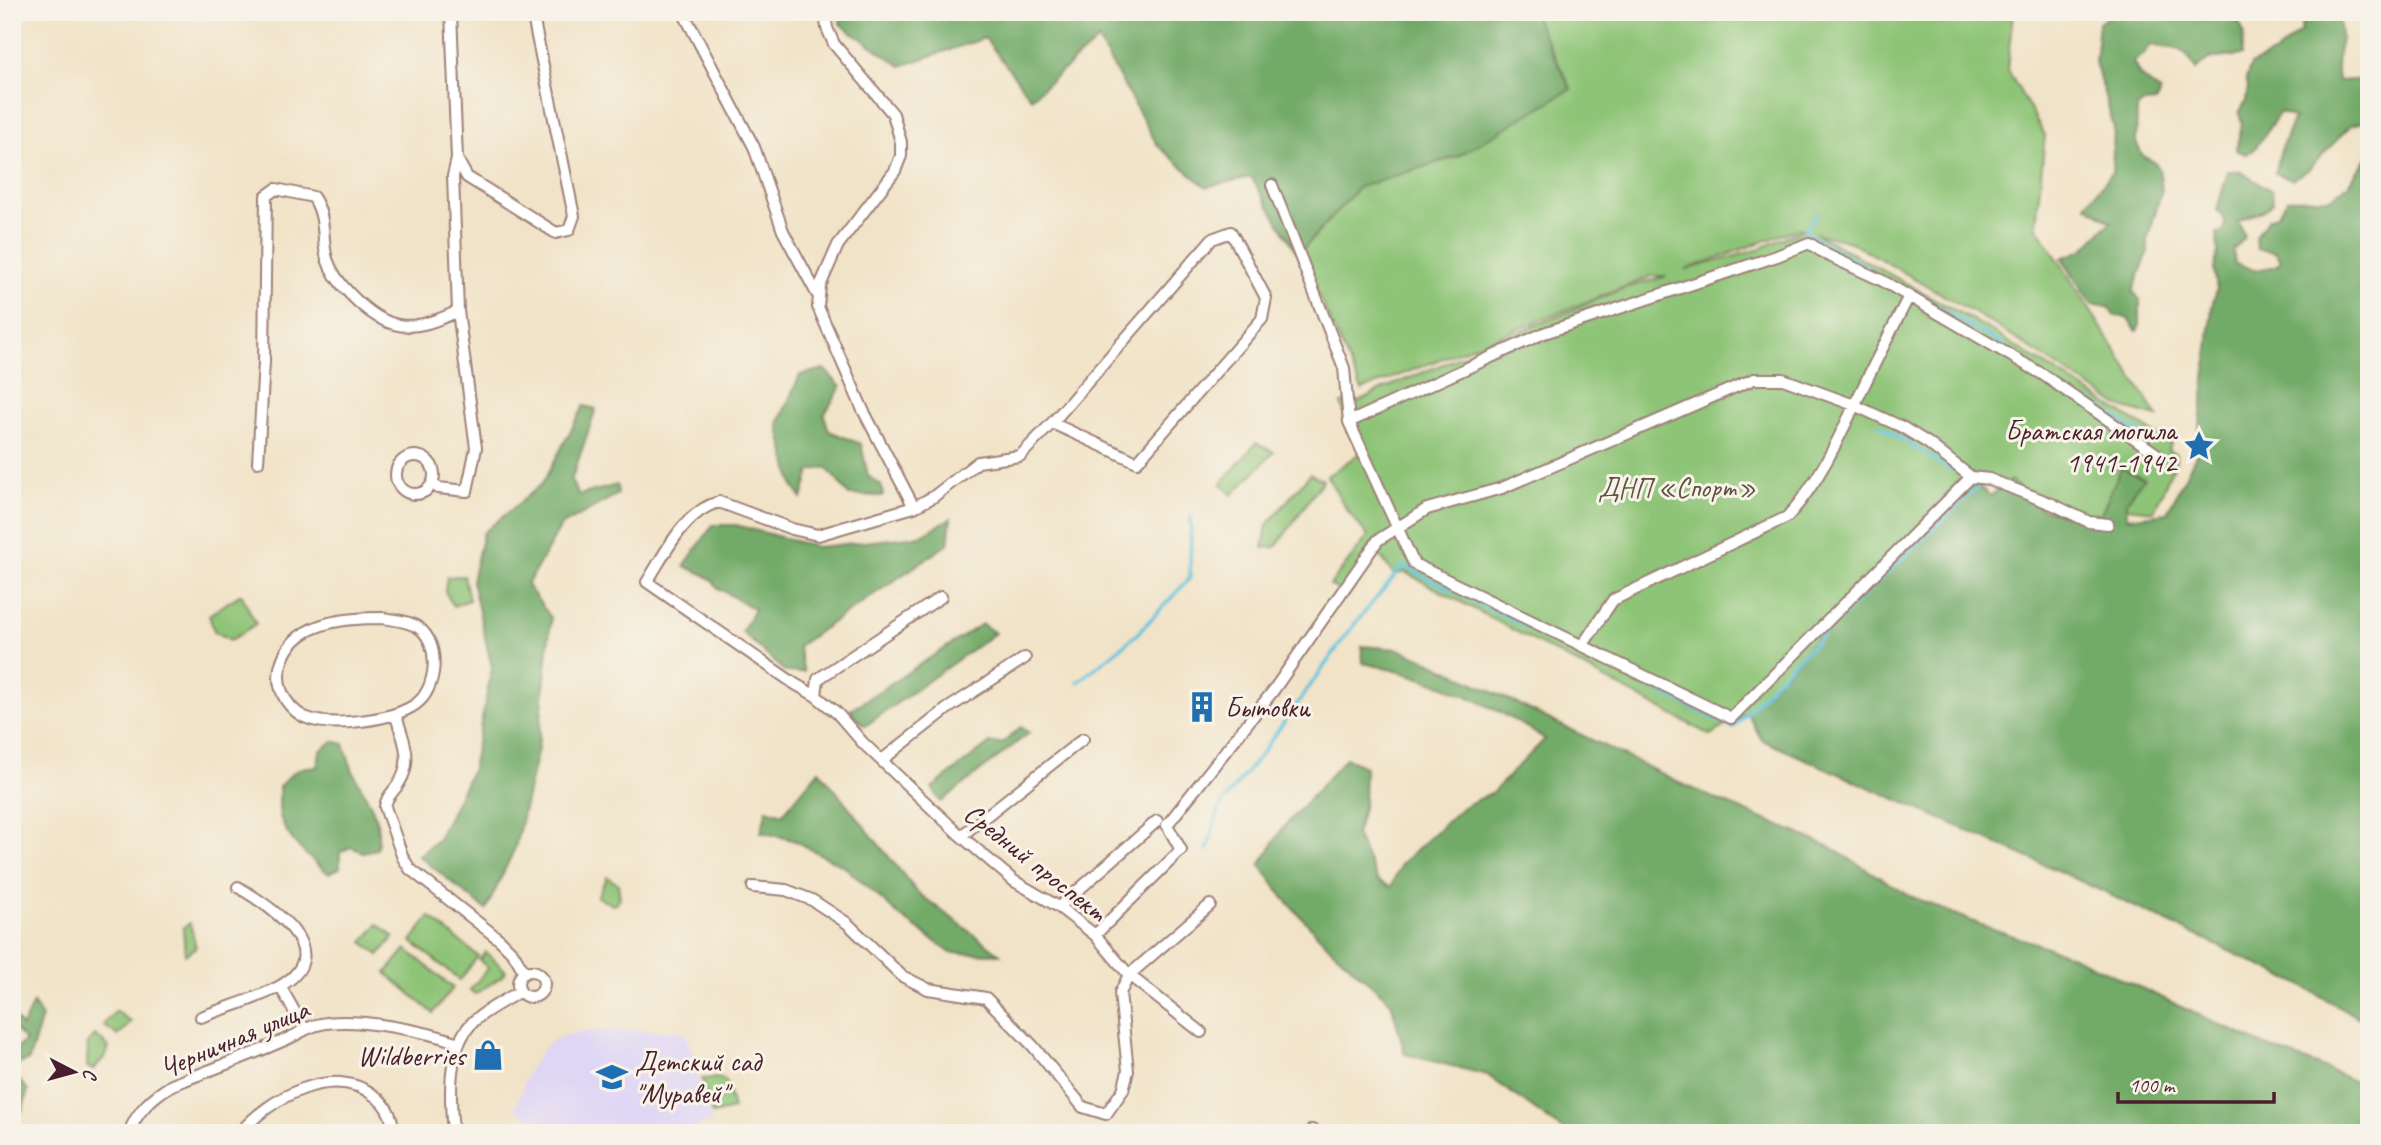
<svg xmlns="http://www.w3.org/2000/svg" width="2381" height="1145" viewBox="0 0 2381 1145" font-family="Caveat,sans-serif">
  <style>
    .built { fill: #dfd5f5 }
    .green { fill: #8ec477; stroke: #6c7251; stroke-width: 2; fill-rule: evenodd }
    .forest { fill: #72aa68; stroke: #5e644a; stroke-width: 2 }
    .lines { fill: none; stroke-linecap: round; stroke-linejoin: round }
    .stream { stroke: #60c2df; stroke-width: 3.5 }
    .street-casing { stroke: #9e8179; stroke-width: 14 }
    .street { stroke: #fff; stroke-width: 10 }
    .labels { text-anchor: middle; stroke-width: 6; stroke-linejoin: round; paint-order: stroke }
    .poi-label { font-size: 28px; fill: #4a1f2b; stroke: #f7f3e8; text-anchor: end }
    .park-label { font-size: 28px; fill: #5e5142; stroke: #f7f3e8 }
    .street-label { font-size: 28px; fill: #4a1f2b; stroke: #f7f3e8 }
  </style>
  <rect width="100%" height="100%" fill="#f7f3e8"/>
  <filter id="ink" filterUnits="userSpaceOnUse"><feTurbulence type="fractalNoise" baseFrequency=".0143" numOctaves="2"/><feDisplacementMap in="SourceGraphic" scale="14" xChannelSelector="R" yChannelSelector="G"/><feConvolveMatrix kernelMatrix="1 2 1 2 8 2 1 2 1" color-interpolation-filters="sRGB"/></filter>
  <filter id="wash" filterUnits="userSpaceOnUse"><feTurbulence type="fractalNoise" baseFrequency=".00686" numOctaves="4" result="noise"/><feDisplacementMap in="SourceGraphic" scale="28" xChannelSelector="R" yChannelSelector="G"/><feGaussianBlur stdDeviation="1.57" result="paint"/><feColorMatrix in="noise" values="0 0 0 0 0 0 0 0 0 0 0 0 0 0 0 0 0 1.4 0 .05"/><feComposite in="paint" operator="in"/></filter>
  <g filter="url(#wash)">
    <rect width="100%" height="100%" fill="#f1e3c7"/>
    <!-- built -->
    <path class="built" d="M640 1030 685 1032 712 1122 680 1133H552L515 1109 528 1071 543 1049 553 1040 577 1032Z"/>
    <!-- green -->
    <path class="green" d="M1569 12H2013L2007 69 2045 135 2036 225 2158 417 2121 407 1988 321 1851 242 1815 233 1980 324 2171 444 2168 451 2176 454V460L2154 511 2119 507 2108 517 2096 514 2092 521 2049 509 2026 496 1968 473 1749 711 1710 735 1405 572 1394 575 1377 551 1348 596 1330 585 1368 536 1347 510 1327 476 1360 453 1341 404 1351 398 1355 404 1381 390 1625 288 1667 276H1652L1362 390 1299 254 1359 187 1458 156 1571 88 1534 16ZM1800 228 1804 229 1757 250 1685 270Z
      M1256 443 1274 452 1232 495 1221 484Z
      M1310 474 1323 480 1276 547 1263 548 1267 525Z
      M464 576 469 600 453 606 445 591 447 577Z
      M241 594 256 624 231 640 214 631 209 615Z
      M607 877 618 884 620 898 613 905 597 897Z
      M430 917 478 956 460 980 411 941Z
      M190 923 196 947 185 955 183 928Z
      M378 924 394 937 379 955 363 942Z
      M406 949 453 988 433 1013 386 973Z
      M486 952 506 971 501 977 475 994 470 990 488 968 479 960Z
      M116 1011 131 1022 118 1036 103 1025Z
      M95 1035 109 1047 104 1058 93 1070 87 1067 88 1043Z
      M722 1078 726 1081 733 1109 712 1114 702 1079Z"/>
    <!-- forest -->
    <path class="forest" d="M841 12H1525L1534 16 1571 89 1458 156 1359 187 1298 254 1251 177 1206 187 1158 146 1098 40 1031 98 985 38 901 66 840 24Z
      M2115 12H2158L2166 18 2202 19 2231 15C2247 27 2244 37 2242 55L2208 59 2196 70C2180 42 2178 51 2151 45L2143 55 2133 62 2140 76 2160 91 2156 102 2144 103 2137 108 2136 142 2142 155 2154 162 2159 169 2162 189 2148 238V253L2133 291 2140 300V325L2137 331 2127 318 2114 315 2108 307 2091 304 2062 258 2083 250 2111 222 2086 205 2112 173 2114 128 2095 62 2099 23Z
      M2293 12H2339L2341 39 2336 62 2338 81 2369 79V121L2351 125 2308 170 2292 179 2275 173 2282 146 2294 118 2280 112 2254 150 2245 154 2236 150 2242 125 2239 113 2246 101 2248 86 2246 78 2251 65 2275 53 2301 31 2303 14Z
      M2369 155V1023L2295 982 2061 872 1762 740 1747 713 1972 480 1990 496 2011 480 2043 510 2098 521 2121 468 2144 478 2126 502 2127 518 2167 513 2195 457 2203 401 2212 306 2217 290 2214 269 2218 252 2217 233 2224 231C2227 222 2224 217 2217 210L2228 171 2241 172 2272 191 2273 202 2265 210 2238 221 2245 237 2233 251 2235 264 2256 270 2277 266 2281 260 2275 252 2257 249 2256 237 2267 220 2277 215 2288 199 2330 198 2347 186Z
      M824 369 841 387 824 415 829 431 861 444 868 476 881 485 883 496 849 495 826 467 810 471 802 499 793 486 778 424 800 375Z
      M584 406 596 409 571 481 579 495 617 485 618 494 561 526 527 585 551 618 538 748 515 848 486 910 419 856 438 839 472 769 492 668 472 581 483 533 542 484Z
      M951 518 948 544 798 646 804 672H785L742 632 754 609 718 588 713 581 703 574 684 566 713 525H736L817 547 920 536Z
      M982 624 995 633 865 726 849 711Z
      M1362 646 1398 649 1431 662 1699 792 1830 847 1910 896 1981 925 2068 954 2268 1047 2317 1065 2369 1088V1133H1567L1487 1075 1405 1054 1391 1002 1325 943 1284 898 1260 865 1282 829 1346 758 1365 767 1364 804 1356 835 1378 881 1391 887 1401 864 1463 807 1493 792 1545 739C1489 702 1429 676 1363 663Z
      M1021 727 1029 733 941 802 932 788 990 743H1003Z
      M333 741 344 744C347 752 349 762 353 771 366 801 383 814 377 849L363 852 351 847 340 852V868L328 873C310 859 286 839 280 816 278 807 280 796 279 787 291 773 299 765 317 767L320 751Z
      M819 770 917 892 1000 954 951 953 901 917 845 867 793 840 761 832 767 809 783 814Z
      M33 1003 42 1017 29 1060 14 1066 17 1078 28 1090 23 1109 12 1123V1054L25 1040 12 1027V1013L22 1027Z"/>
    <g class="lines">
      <!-- stream -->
      <path class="stream" d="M1817 213 1804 232 1873 271
        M1923 298 2004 346
        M2090 401 2149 439
        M1879 425 1951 470
        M1078 682 1136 635 1190 578 1191 517
        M1207 850 1220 806 1261 754 1353 626 1403 566 1733 728 1785 671 1977 487"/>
    </g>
  </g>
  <g filter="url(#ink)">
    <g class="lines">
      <defs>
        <path id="street" d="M683 12 754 147 783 231 817 294
          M825 12 827 28 834 44 893 114 901 142V156L895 171 838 245 820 286 818 307 863 410 914 507 818 535 792 529 719 502C684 511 665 554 647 582L795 684 816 696 837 713 863 743 961 836 1014 881 1059 907 1095 935 1129 975 1201 1032
          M457 159 467 177 556 233 569 230 574 216 532 12
          M1272 185 1344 368 1349 422 1414 564 1731 718 1971 477
          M1349 422 1544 333 1777 256 1809 243 1827 255 1881 280 2042 374 2157 454
          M396 475a19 19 0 1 1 38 0a19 19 0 1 1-38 0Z
          M258 462 264 362 266 196 276 189 313 197C327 218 321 237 327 259 332 274 341 285 351 295 388 333 412 333 458 311L453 176 457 159 451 12
          M433 483 438 488 467 491 476 448 458 311
          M914 507 933 497 978 462 1020 456 1052 423 1212 239 1231 232 1266 298 1262 319 1137 462 1052 423
          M383 618C395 620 409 621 419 628 441 644 437 689 416 704 394 720 332 728 307 718 296 714 286 703 282 692 277 680 279 667 284 656 300 620 350 618 383 618Z
          M1582 646 1613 600 1787 517C1818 484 1837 442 1856 402 1873 366 1891 331 1909 296
          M816 696 818 679 941 597
          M395 714C403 737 414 761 399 783 394 792 386 796 385 807L403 858 410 869 500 940 513 953 525 973
          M882 760 947 709 1025 658
          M961 836 1083 739
          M753 887 786 890 812 900 847 923 902 976 928 989 986 998 1033 1046 1083 1107 1106 1114 1123 1090 1128 1071 1120 993 1129 975 1210 905
          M1059 907 1157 821
          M1095 935 1181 850 1167 825 1273 691 1378 540 1427 509 1502 488 1754 379H1783L1854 405 1902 427 1928 443 1971 477 1989 479 2052 504 2089 522 2108 524
          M518 984a13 13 0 1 1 26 0a13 13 0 1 1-26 0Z
          M280 986 305 1030
          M201 1017C227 1007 258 999 282 985 339 950 268 905 238 887
          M1312 1130 1316 1133
          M129 1133C137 1111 152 1097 172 1085 210 1070 249 1056 287 1039 299 1034 308 1026 321 1024 355 1017 426 1031 459 1043
          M240 1133C269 1098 333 1063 375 1096 388 1106 392 1117 394 1133
          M453 1133C450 1098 446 1047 474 1021 487 1009 505 1001 520 991"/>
      </defs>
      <!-- street casing -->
      <use href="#street" class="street-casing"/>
      <!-- street -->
      <use href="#street" class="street"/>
    </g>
  </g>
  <!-- icons -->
  <defs>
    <symbol id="sight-bare" viewBox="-9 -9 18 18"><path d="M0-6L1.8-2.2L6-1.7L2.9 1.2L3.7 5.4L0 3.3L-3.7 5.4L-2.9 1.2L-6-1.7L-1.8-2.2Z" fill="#1f6fb2" stroke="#f7f3e8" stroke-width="2.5" paint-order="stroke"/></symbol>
    <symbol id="building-bare" viewBox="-9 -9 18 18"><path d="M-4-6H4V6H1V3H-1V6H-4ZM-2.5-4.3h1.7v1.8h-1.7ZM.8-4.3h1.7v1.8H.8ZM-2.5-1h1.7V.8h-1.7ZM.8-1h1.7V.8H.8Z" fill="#1f6fb2" stroke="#f7f3e8" stroke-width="2.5" paint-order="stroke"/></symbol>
    <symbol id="shop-bare" viewBox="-9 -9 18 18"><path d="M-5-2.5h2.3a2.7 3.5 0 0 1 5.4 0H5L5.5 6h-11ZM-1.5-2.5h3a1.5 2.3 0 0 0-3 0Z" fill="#1f6fb2" stroke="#f7f3e8" stroke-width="2.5" paint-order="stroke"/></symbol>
    <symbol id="school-bare" viewBox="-9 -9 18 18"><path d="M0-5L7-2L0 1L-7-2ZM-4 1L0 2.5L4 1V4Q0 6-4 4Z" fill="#1f6fb2" stroke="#f7f3e8" stroke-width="2.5" paint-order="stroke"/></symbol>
  </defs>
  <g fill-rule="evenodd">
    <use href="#sight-bare" x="2177" y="424" width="44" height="44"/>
    <use href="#building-bare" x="1180" y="685" width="44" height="44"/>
    <use href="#shop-bare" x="466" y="1033" width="44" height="44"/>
    <use href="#school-bare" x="590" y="1055" width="44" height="44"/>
  </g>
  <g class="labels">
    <!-- poi labels -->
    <g class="poi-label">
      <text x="2176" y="440">Братская могила<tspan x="2176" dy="32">1941-1942</tspan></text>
      <text x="1225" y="717" text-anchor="start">Бытовки</text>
      <text x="465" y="1065">Wildberries</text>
      <text x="635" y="1071" text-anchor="start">Детский сад<tspan x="635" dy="32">"Муравей"</tspan></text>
    </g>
    <!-- park labels -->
    <g class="park-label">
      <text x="1677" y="497">ДНП «Спорт»</text>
    </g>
    <!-- street labels -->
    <g class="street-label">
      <text transform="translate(1036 862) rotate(38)" y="10">Средний проспект</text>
      <text transform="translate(234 1038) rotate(-23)" y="10">Черничная улица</text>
    </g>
  </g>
  <!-- margin -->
  <rect width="2381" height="1145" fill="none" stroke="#f7f3e8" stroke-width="42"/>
  <!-- north arrow -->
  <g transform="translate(74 1072) rotate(96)" stroke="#f7f3e8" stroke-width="5" paint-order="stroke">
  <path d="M0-5L12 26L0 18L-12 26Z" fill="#4a1f2b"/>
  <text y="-10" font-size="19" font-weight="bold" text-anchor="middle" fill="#4a1f2b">С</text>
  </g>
  <!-- scale -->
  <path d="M2118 1092v10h156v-10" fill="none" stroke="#4a1f2b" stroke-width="3.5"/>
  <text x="2129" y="1092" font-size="21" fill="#4a1f2b" stroke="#f7f3e8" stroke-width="5" paint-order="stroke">100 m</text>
</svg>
